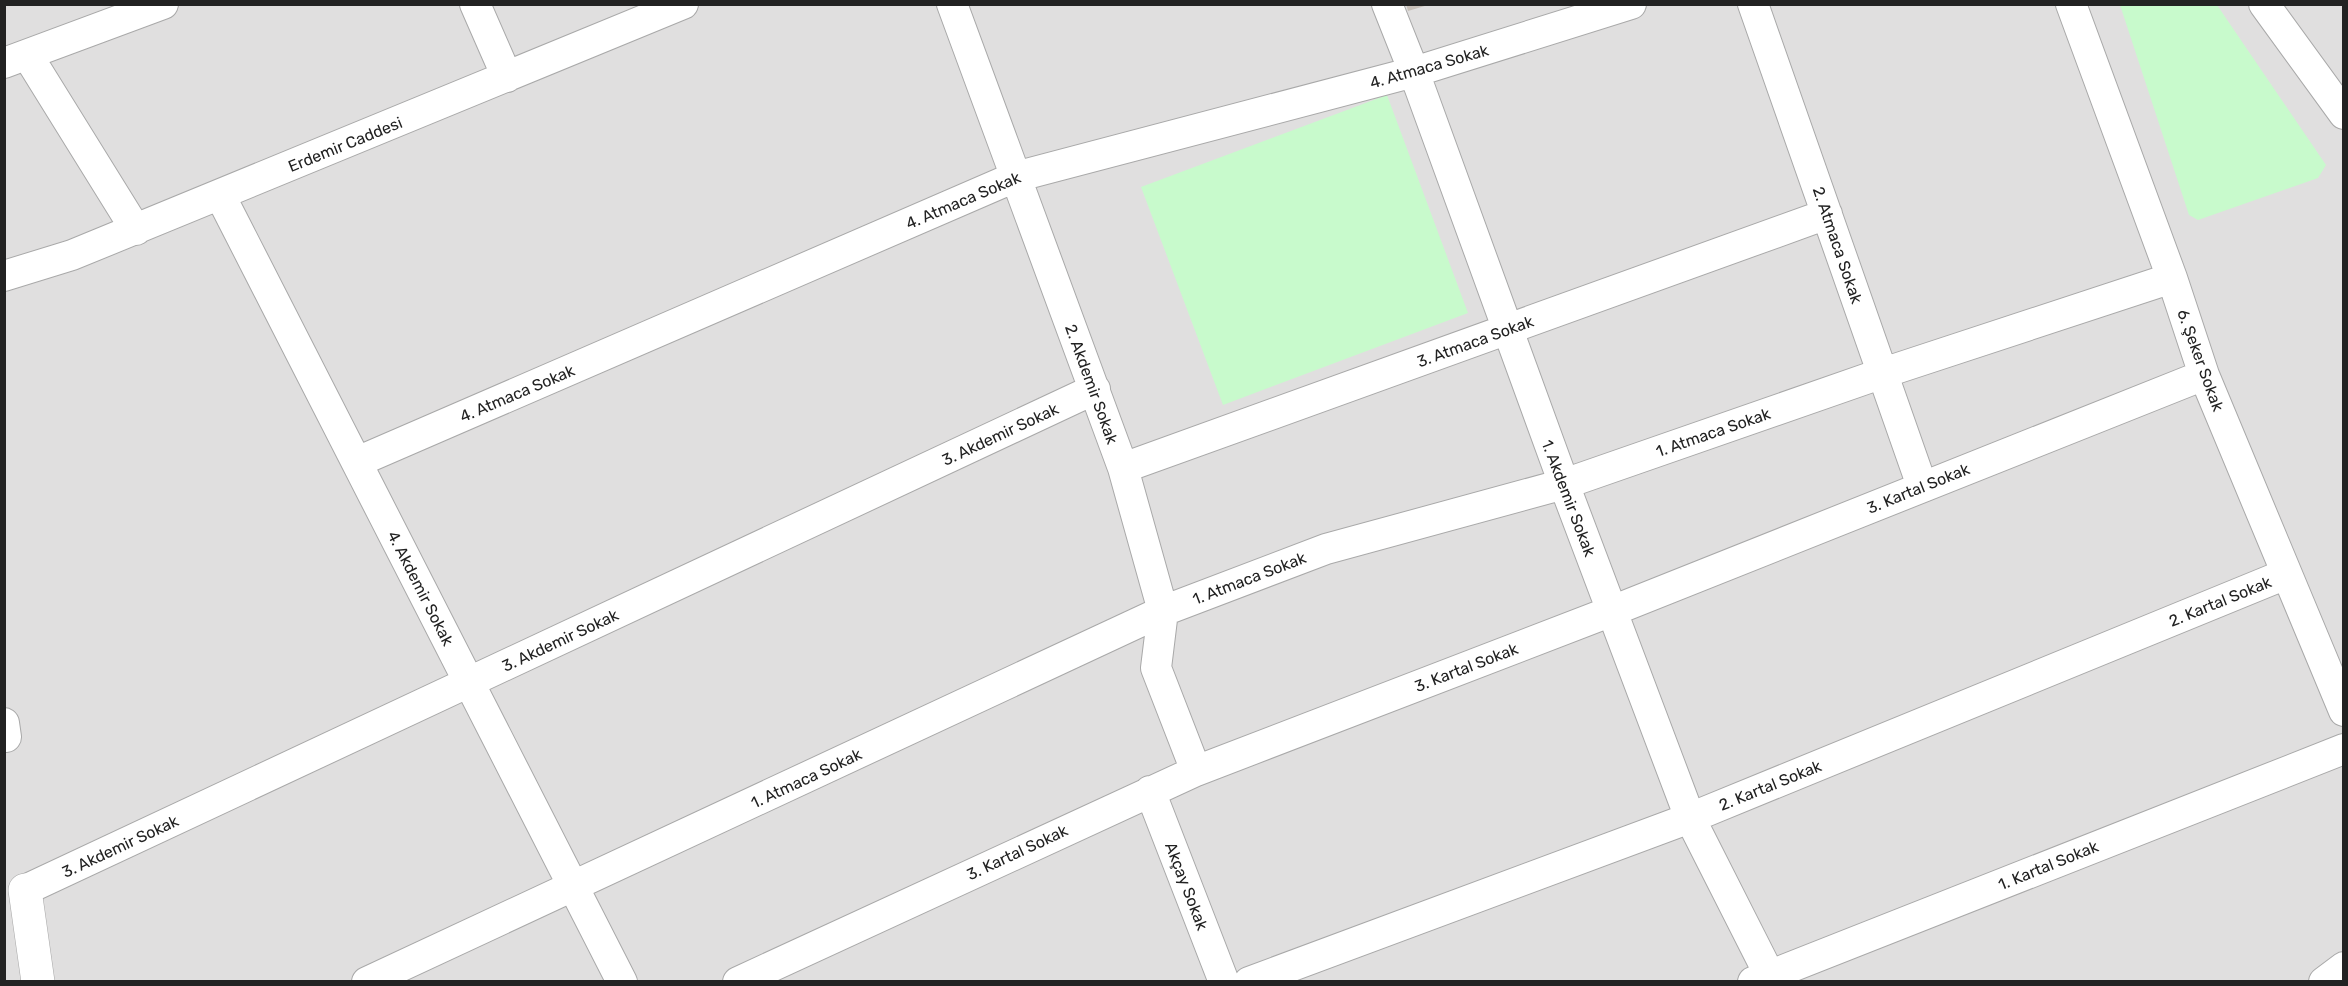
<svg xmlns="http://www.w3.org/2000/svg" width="2348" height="986" viewBox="0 0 2348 986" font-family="Rubik,sans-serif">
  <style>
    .residential { fill: #e0dfdf }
    .park { fill: #c8facc }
    .building { fill: #c7bfb8 }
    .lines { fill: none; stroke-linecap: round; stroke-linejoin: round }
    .minor-casing { stroke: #a9a9a9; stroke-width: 32 }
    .tertiary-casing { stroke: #a9a9a9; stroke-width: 34 }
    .minor { stroke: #fff; stroke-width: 30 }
    .tertiary { stroke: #fff; stroke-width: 33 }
    .labels { text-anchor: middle; stroke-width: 5; stroke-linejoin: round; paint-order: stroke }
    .street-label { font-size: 16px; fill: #222; stroke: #fff }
  </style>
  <rect width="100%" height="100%" fill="#f2efe9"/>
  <!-- residential -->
  <path class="residential" d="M5 5H2343V981H5Z"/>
  <!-- park -->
  <path class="park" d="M2120 5H2217L2326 165 2318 178 2198 220 2189 215Z
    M1387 95 1468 313 1223 405 1141 187Z"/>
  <!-- building -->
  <path class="building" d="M1406 4H1428V5L1408 11Z"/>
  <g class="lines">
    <defs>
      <path id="minor" d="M475 4 507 77
        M952 4 1123 468 1163 611 1156 668 1196 771
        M1387 4 1414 72 1564 484 1690 818 1773 982
        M1753 4 1922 486
        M2071 4 2172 278 2204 375 2344 711
        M2264 4 2344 114
        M28 56 136 230
        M4 63 163 4
        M220 195 622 982
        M4 276 72 255 683 4
        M357 462 1015 177 1414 72 1631 4
        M1123 468 1827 214
        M4 723 6 737
        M1150 791 1224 982
        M25 890 1095 389
        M367 982 1163 611 1326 549 1564 484 1883 373 2172 278
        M738 982 1196 771 1612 611 2204 375
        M1249 982 1690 818 2286 574
        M1753 982 2344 749
        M2324 982 2344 967"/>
      <path id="tertiary" d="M25 890 38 982"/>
    </defs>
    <!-- minor casing -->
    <use href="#minor" class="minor-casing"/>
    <!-- tertiary casing -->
    <use href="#tertiary" class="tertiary-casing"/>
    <!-- minor -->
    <use href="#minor" class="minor"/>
    <!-- tertiary -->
    <use href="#tertiary" class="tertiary"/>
  </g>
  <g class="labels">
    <!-- street labels -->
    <g class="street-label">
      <text transform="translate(1429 66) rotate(-16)" y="6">4. Atmaca Sokak</text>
      <text transform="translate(345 144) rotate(-22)" y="6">Erdemir Caddesi</text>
      <text transform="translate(963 200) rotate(-23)" y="6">4. Atmaca Sokak</text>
      <text transform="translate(1838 245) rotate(71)" y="6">2. Atmaca Sokak</text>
      <text transform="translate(1475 341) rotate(-20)" y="6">3. Atmaca Sokak</text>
      <text transform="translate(2201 360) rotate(70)" y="6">6. Şeker Sokak</text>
      <text transform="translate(1092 384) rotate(70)" y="6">2. Akdemir Sokak</text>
      <text transform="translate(517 393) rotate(-23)" y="6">4. Atmaca Sokak</text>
      <text transform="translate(1713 432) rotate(-19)" y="6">1. Atmaca Sokak</text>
      <text transform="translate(1000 434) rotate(-25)" y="6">3. Akdemir Sokak</text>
      <text transform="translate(1918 488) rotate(-22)" y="6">3. Kartal Sokak</text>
      <text transform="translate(1569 498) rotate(69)" y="6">1. Akdemir Sokak</text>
      <text transform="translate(1249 578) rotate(-21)" y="6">1. Atmaca Sokak</text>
      <text transform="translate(421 588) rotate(63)" y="6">4. Akdemir Sokak</text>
      <text transform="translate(2220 601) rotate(-22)" y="6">2. Kartal Sokak</text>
      <text transform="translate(560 640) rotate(-25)" y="6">3. Akdemir Sokak</text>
      <text transform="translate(1466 667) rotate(-21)" y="6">3. Kartal Sokak</text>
      <text transform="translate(806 778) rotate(-25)" y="6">1. Atmaca Sokak</text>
      <text transform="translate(1770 785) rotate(-22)" y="6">2. Kartal Sokak</text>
      <text transform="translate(120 846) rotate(-25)" y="6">3. Akdemir Sokak</text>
      <text transform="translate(1017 852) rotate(-25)" y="6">3. Kartal Sokak</text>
      <text transform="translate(2048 865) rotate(-22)" y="6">1. Kartal Sokak</text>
      <text transform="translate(1187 886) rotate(69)" y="6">Akçay Sokak</text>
    </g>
  </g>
  <!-- border -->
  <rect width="2348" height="986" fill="none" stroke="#222222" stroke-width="12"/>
</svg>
